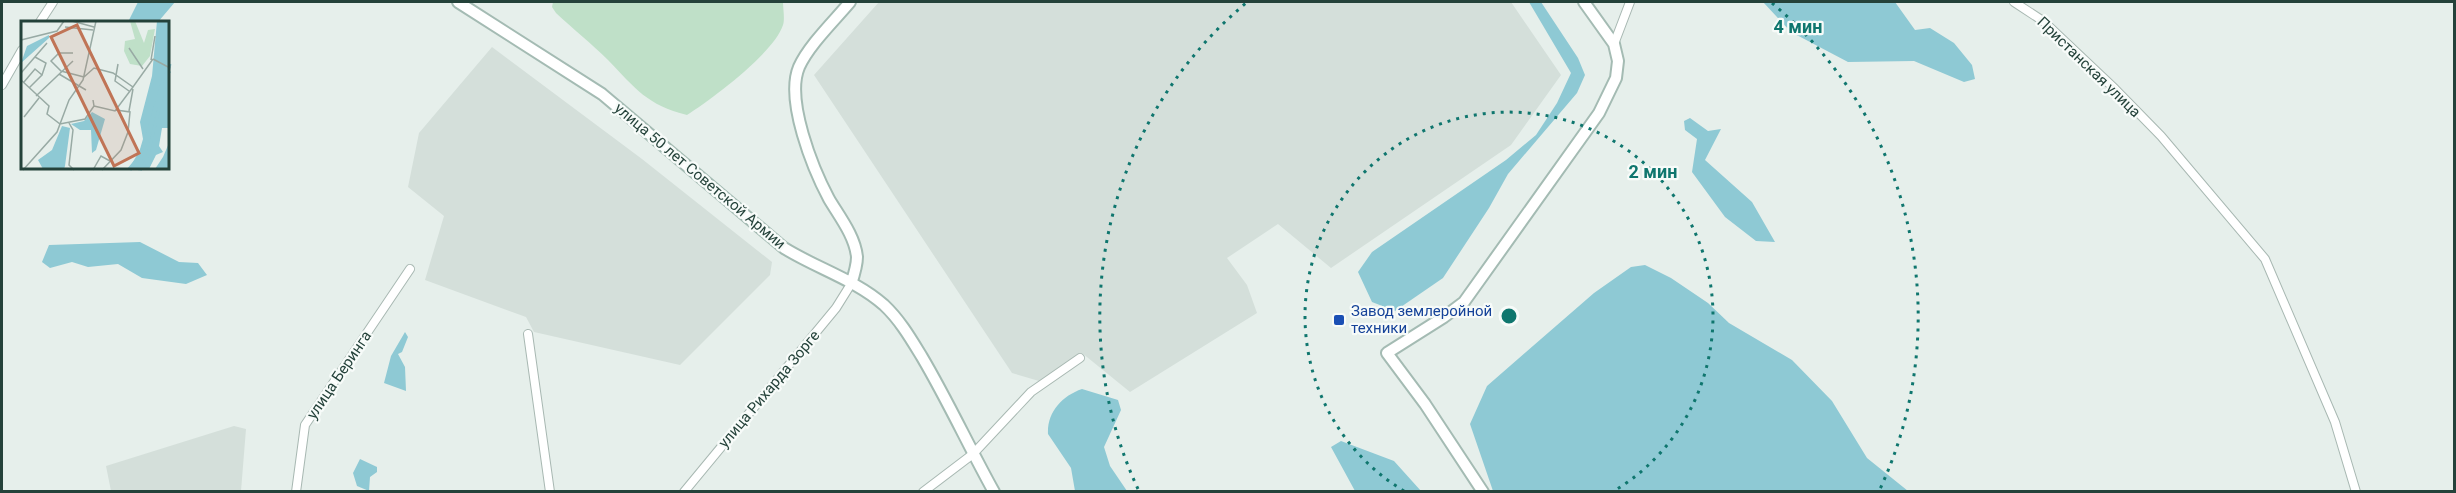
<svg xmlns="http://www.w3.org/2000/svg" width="2456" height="493" viewBox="0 0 2456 493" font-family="Roboto,sans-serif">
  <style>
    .built { fill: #d4dfda }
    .green { fill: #bfe0c8 }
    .water { fill: #8ec9d4 }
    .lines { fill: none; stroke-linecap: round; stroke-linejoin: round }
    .street-casing { stroke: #a8b8b2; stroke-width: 10 }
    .secondary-casing { stroke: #a4bbb3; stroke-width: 14 }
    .street { stroke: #fff; stroke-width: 8 }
    .secondary { stroke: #fff; stroke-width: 10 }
    .ring { fill: none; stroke: #0f766e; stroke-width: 3; stroke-dasharray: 3 6 }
    .transit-dot { fill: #1a4fb4; stroke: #f7fbf9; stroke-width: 2 }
    .labels { text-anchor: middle; stroke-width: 4.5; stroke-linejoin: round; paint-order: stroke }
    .street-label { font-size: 15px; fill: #24423a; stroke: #f7fbf9 }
    .transit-label { font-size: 15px; fill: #164399; stroke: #f7fbf9; text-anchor: start }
    .inset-river { fill: none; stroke: #8ec9d4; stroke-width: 3 }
    .inset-road { fill: none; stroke: #98aaa4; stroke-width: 1.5 }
    .view { fill: #c07456; fill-opacity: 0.15; stroke: #c07456; stroke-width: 3 }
    .inset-edge { fill: none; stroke: #24423a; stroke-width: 3 }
    .centre { fill: #0f766e; stroke: #f7fbf9; stroke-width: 3 }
    .ring-label { font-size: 18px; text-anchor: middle; font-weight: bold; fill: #0f766e; stroke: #f7fbf9; stroke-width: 4.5; stroke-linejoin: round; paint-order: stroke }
  </style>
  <rect width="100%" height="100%" fill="#e6efeb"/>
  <!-- built -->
  <path class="built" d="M879 2H1511L1561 75 1511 145 1331 268 1278 224 1227 258 1247 285 1257 313 1130 392 1082 353 1039 381 1012 373 814 75Z
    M492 47 642 159 772 262 770 275 680 365 534 332 526 317 425 280 444 216 408 187 419 133Z
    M234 426 246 429 241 491H111L106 466Z"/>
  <!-- green -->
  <path class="green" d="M553 2H783C783 8 785 19 783 25 774 53 712 99 687 115 647 105 636 89 608 60 592 44 573 29 556 13L552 7Z"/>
  <!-- water -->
  <path class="water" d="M138 2H175L158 22H128Z
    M1529 2H1541L1578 58 1585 75 1577 93 1508 174 1489 208 1443 278 1395 311 1372 302 1358 272 1372 252 1506 160 1536 135 1557 103 1571 73Z
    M1763 2H1895L1915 30 1930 28 1954 43 1972 65 1975 79 1964 82 1914 61 1848 62 1791 32Z
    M1690 118 1708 131 1721 129 1705 160 1752 202 1775 242 1756 241 1725 217 1692 172 1697 139 1685 130 1684 121Z
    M140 242 179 262 198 263 207 275 186 284 142 278 118 264 88 267 72 262 50 268 42 262 49 245Z
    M1645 265 1671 278 1708 303 1729 323 1792 360 1832 401 1867 458 1908 491H1493L1470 424 1487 386 1594 293 1631 267Z
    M405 332 408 337 402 352 398 354 405 367 406 391 384 383 391 356Z
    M1082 389 1118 400 1121 410 1104 447 1110 466 1127 491H1075L1071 468 1048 434C1047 412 1062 396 1082 389Z
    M1341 441 1394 461 1421 491H1355L1331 447Z
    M360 459 377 467V472L370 477 369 491 357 486 353 473Z"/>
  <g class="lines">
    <defs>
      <path id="street" d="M2014 2 2043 21 2115 89 2161 136 2265 259 2335 422 2356 492
        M40 22 53 2
        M1614 44 1630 2
        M2 85 22 50
        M528 334 550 492
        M296 492 305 425 410 269
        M684 492 836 308 851 284
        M923 492 973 454 1031 392 1080 358"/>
      <path id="secondary" d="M458 2 602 94 784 248C816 268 856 280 884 305 900 320 911 339 922 357 948 401 969 447 994 492
        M850 2C834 21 809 45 799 67 785 100 813 169 829 199 839 216 855 236 857 257 857 266 854 275 851 284
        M1483 492 1425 404 1387 353 1444 317 1464 302 1599 113 1616 78 1618 61 1614 44 1584 2"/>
    </defs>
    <!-- street casing -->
    <use href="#street" class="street-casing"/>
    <!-- secondary casing -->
    <use href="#secondary" class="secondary-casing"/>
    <!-- street -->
    <use href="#street" class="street"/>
    <!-- secondary -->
    <use href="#secondary" class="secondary"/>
  </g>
  <!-- distance rings -->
  <g class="ring">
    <path d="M1404 491A204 204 0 1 1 1614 491"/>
    <path d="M1138 489A409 409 0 0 1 1246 3M1772 3A409 409 0 0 1 1880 489"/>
  </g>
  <!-- markers -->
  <rect class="transit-dot" x="1333" y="314" width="12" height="12" rx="3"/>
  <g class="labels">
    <!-- street labels -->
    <g class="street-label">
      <text transform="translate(2089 67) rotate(44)" y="5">Пристанская улица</text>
      <text transform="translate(700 176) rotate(40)" y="5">улица 50 лет Советской Армии</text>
      <text transform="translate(339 375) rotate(-56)" y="5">улица Беринга</text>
      <text transform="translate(769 389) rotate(-50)" y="5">улица Рихарда Зорге</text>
    </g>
    <!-- transit labels -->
    <g class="transit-label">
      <text x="1351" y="316">Завод землеройной<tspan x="1351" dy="17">техники</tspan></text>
    </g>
  </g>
  <!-- overview -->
  <g transform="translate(21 21)">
    <rect width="148" height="148" fill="#e6efeb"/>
    <path d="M109 0H114L123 22 127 9 134 8 129 35 121 45 109 43 103 30 104 20 114 18Z" fill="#bfe0c8"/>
    <path d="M136 0H148V107H141L138 125 142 131 135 134 128 148 105 149 117 135 122 118 119 101 131 55ZM28 14V17L0 42 6 25ZM71 91 84 98 75 129 71 132 70 109H59L50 103 63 100ZM41 105 49 107 44 145 43 148H22L17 139 31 129ZM148 122V148H134L142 136Z" fill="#8ec9d4"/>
    <path class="inset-river" d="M109 149 123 125 143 55 149 50M117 149 142 63M119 149 125 141 149 43"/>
    <path class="inset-road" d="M51 0 73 6M44 6 72 9M0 19 36 10 43 0M108 27 122 48M52 32H38L30 40 40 50 63 56M14 36 25 42 21 54M132 38 149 47M130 39 134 15M97 43 94 60 108 70M0 52 26 22M38 53 65 69M63 56 73 47 92 52 112 66 132 38M0 59 28 85 26 93 39 103 64 98 73 85 72 79M3 61 14 48 21 54 8 67M15 75 52 40M73 85 94 90 112 66M108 90 112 68M3 96 18 77M48 102 52 109 48 144 53 149M2 149 36 111 48 79 62 59 75 0M72 149 80 135 89 140M81 149 100 129 107 111 109 91 95 89"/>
    <path class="view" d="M56 4 118 132 93 145 30 16Z"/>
    <rect width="148" height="148" class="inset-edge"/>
  </g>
  <circle cx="1509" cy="316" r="9" class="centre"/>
  <g class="ring-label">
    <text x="1798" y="33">4 мин</text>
    <text x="1653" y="178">2 мин</text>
  </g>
  <!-- border -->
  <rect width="2456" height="493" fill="none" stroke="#24423a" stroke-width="6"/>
</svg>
